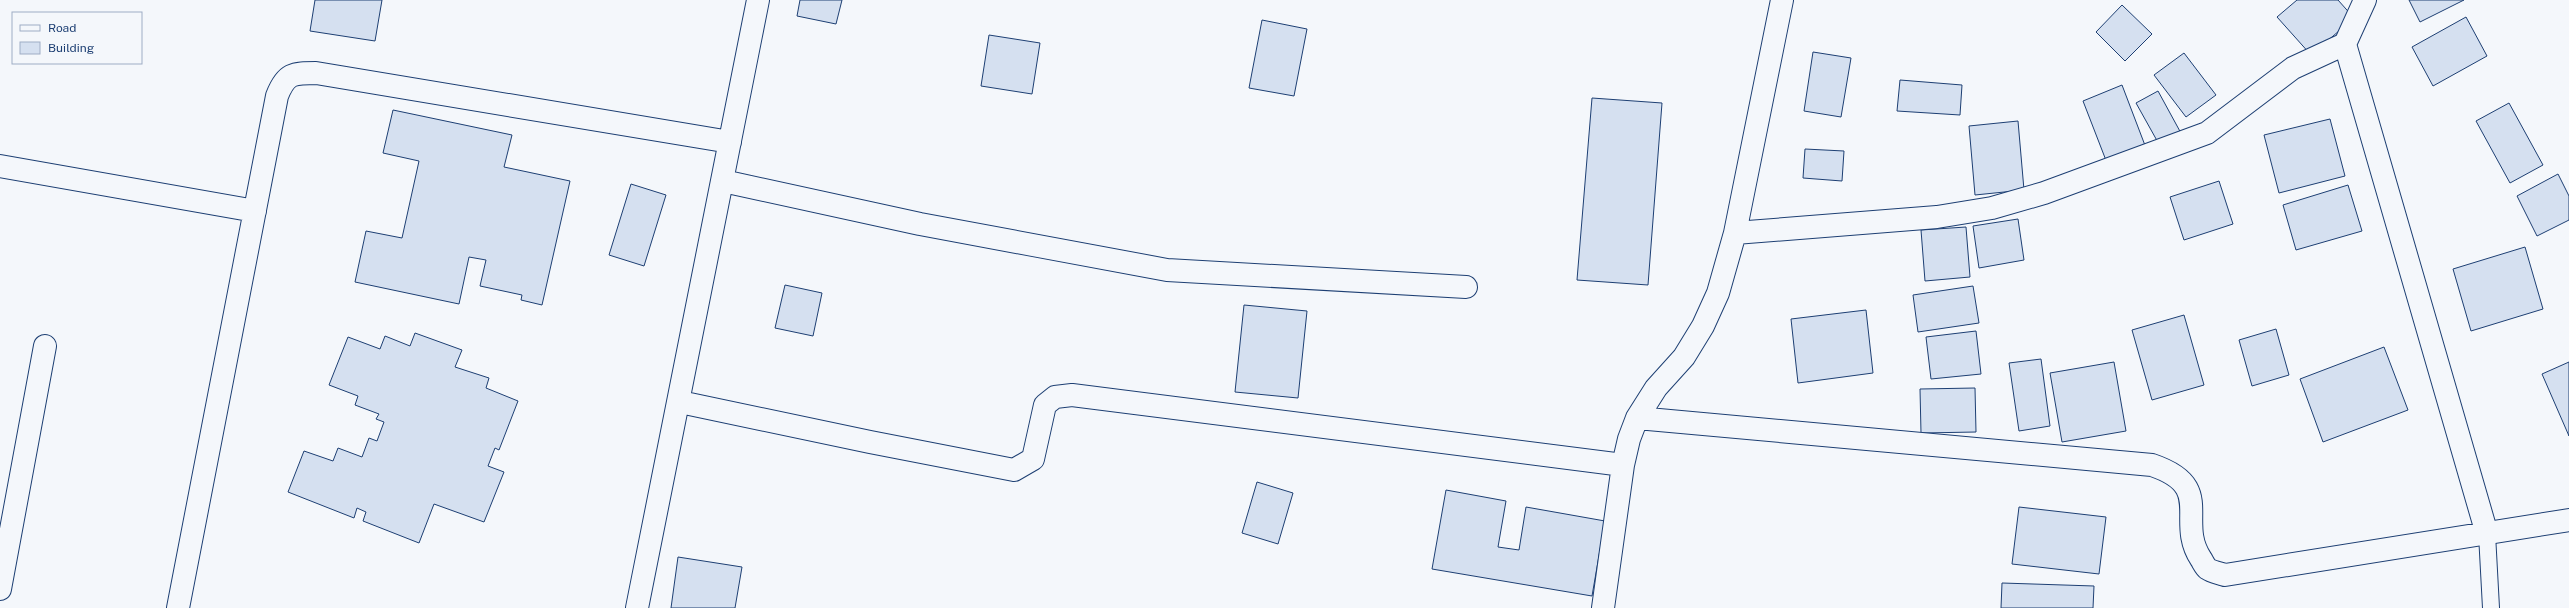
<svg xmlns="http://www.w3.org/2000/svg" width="2569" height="608" viewBox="0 0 2569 608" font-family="'Public Sans',sans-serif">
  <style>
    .building { fill: #d5e0f0; stroke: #1d3f73 }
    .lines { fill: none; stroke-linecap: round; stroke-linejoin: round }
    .lane-casing { stroke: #1d3f73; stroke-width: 18 }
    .street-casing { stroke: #1d3f73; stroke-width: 24 }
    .lane { stroke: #f4f7fb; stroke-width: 16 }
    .street { stroke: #f4f7fb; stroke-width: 22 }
  </style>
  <rect width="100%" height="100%" fill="#f4f7fb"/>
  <!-- building -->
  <path class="building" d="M315 0H382L375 41 310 31Z
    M800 0H842L836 24 797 16Z
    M2297 0H2338L2354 18 2311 55 2277 17Z
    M2409 0H2464L2420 22Z
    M2122 5 2152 34 2125 61 2096 32Z
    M2466 17 2487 56 2433 86 2412 47Z
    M1262 20 1307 29 1294 96 1249 88Z
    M989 35 1040 43 1032 94 981 86Z
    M1813 52 1851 58 1841 117 1804 111Z
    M2184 53 2216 95 2186 117 2154 75Z
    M1900 80 1962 85 1960 115 1897 111Z
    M2122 85 2146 148 2107 163 2083 101Z
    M2158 91 2182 135 2160 146 2136 103Z
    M1592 98 1662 103 1648 285 1577 280Z
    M2509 103 2543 165 2510 183 2476 121Z
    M393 110 512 135 504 167 570 181 542 305 521 300 522 295 480 286 486 260 469 257 459 304 355 282 366 231 402 238 419 161 383 153Z
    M2330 119 2345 176 2279 193 2264 135Z
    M2018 121 2024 190 1975 195 1969 126Z
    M1805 149 1844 151 1842 181 1803 178Z
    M2558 174 2569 196V220L2537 236 2517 196Z
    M2219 181 2233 224 2184 240 2170 197Z
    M631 184 666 195 644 266 609 255Z
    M2348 185 2362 231 2296 250 2283 205Z
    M2018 219 2024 260 1979 268 1973 226Z
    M1966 227 1970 277 1925 281 1921 230Z
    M2525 247 2543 309 2471 331 2453 269Z
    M785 285 822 293 813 336 775 328Z
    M1973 286 1979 323 1918 332 1913 295Z
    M1244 305 1307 311 1298 398 1235 392Z
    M1866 310 1873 373 1798 383 1791 319Z
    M2184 315 2204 385 2152 400 2132 330Z
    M2276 329 2289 375 2252 386 2239 340Z
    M1976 331 1981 374 1931 379 1926 337Z
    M415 333 462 350 455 367 489 378 486 388 518 401 499 450 495 448 488 466 504 472 484 522 434 504 419 543 363 521 366 512 357 508 354 518 288 492 304 451 333 461 338 448 362 457 369 438 377 441 384 422 376 419 379 414 355 405 358 396 329 385 348 337 380 349 385 336 410 346Z
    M2384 347 2408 410 2323 442 2300 379Z
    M2041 359 2050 426 2019 431 2009 363Z
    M2114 362 2126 431 2062 442 2050 373Z
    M2569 362V436L2542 374Z
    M1975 388 1976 432 1921 433 1920 389Z
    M1257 482 1293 493 1278 544 1242 533Z
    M1446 490 1506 501 1498 547 1519 550 1526 507 1605 521 1592 596 1432 569Z
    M2019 507 2106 517 2099 574 2012 564Z
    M678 557 742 567 735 608H671Z
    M2002 583 2094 586 2093 608H2001Z"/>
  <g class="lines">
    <defs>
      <path id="lane" d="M2487 534 2491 608"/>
      <path id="street" d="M2345 44 2487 534
        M0 166 255 211
        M723 181 920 224 1167 270 1466 287
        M1735 233 1937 217 1992 208 2044 193 2207 133 2293 68 2345 44 2365 0
        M680 402 870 442 1014 470 1033 459 1045 405 1055 397 1072 395 1623 465
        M1637 418 2152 465C2217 487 2175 520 2201 559 2203 562 2205 567 2208 569 2212 572 2220 573 2225 575L2569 520
        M0 589 45 346
        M178 608 277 96C286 73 293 73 316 73L730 142
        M637 608 758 0
        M1603 608 1623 465 1629 439 1637 418 1656 388 1684 357 1703 326 1718 293 1735 233 1782 0"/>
    </defs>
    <!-- lane casing -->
    <use href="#lane" class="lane-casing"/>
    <!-- street casing -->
    <use href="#street" class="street-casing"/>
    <!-- lane -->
    <use href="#lane" class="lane"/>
    <!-- street -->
    <use href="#street" class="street"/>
  </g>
  <!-- legend -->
  <rect x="12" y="12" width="130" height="52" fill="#f4f7fb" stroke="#9eadc5"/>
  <rect x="20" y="25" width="20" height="6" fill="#f4f7fb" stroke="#9eadc5"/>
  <text x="48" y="32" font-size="12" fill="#1d3f73">Road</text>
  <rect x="20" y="42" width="20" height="12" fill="#d5e0f0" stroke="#9eadc5"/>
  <text x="48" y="52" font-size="12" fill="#1d3f73">Building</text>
</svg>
